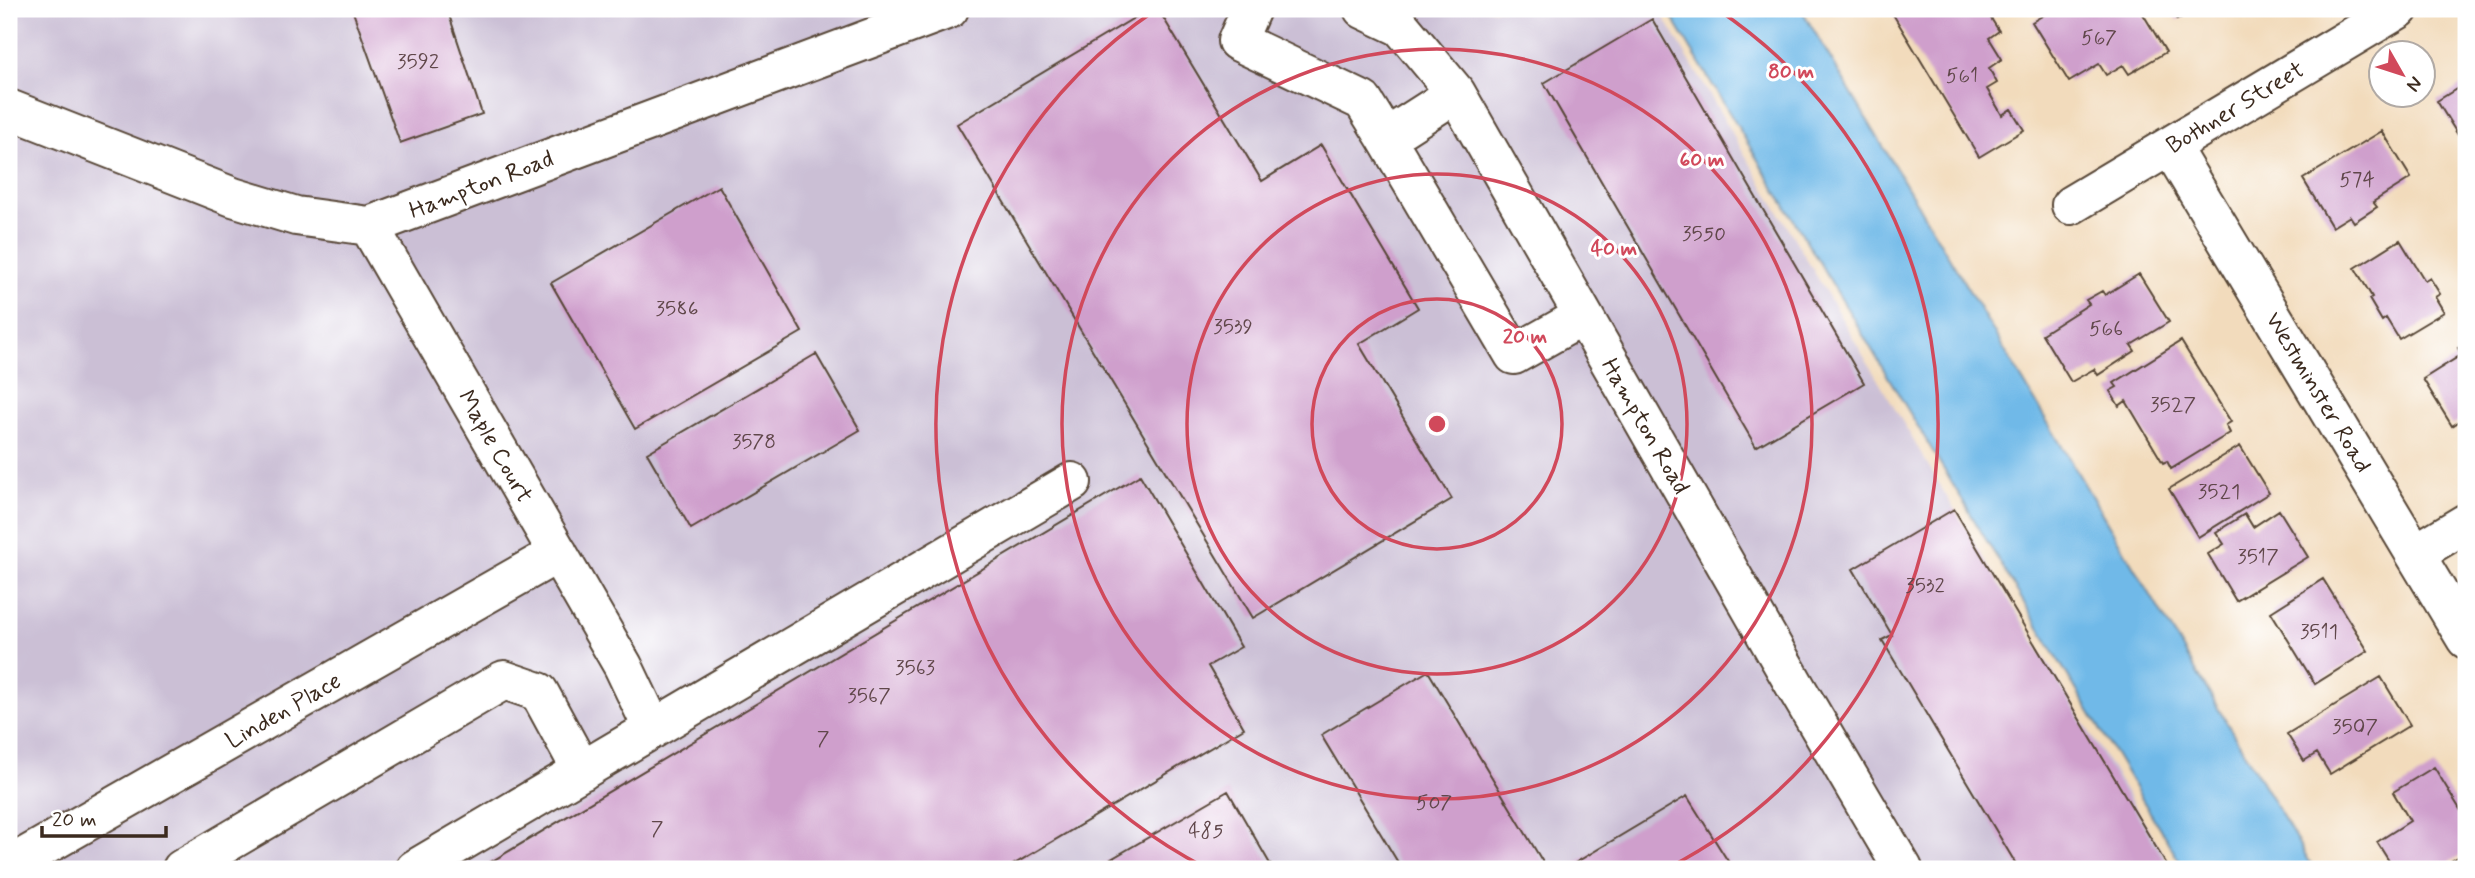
<svg xmlns="http://www.w3.org/2000/svg" width="2475" height="878" viewBox="0 0 2475 878" font-family="Mynerve,sans-serif">
  <style>
    .industrial { fill: #cbbfd5 }
    .water { fill: #6fb9e8; stroke: #557283; stroke-width: 2 }
    .building { fill: #cf9fcc }
    .lines { fill: none; stroke-linecap: round; stroke-linejoin: round }
    .minor-casing { stroke: #564536; stroke-width: 42 }
    .minor { stroke: #fff; stroke-width: 38 }
    .ring { fill: none; stroke: #d1495b; stroke-width: 3.5 }
    .labels { text-anchor: middle; stroke-width: 6; stroke-linejoin: round; paint-order: stroke }
    .number-label { font-size: 21px; fill: #60474a }
    .street-label { font-size: 24px; fill: #3b2a1e; stroke: #fff }
    .centre { fill: #d1495b; stroke: #fff; stroke-width: 3.5 }
    .ring-label { font-size: 21px; text-anchor: middle; font-weight: bold; fill: #d1495b; stroke: #fff; stroke-width: 6; stroke-linejoin: round; paint-order: stroke }
  </style>
  <rect width="100%" height="100%" fill="#fff"/>
  <filter id="ink" filterUnits="userSpaceOnUse"><feTurbulence type="fractalNoise" baseFrequency=".0143" numOctaves="2"/><feDisplacementMap in="SourceGraphic" scale="14" xChannelSelector="R" yChannelSelector="G"/><feConvolveMatrix kernelMatrix="1 2 1 2 8 2 1 2 1" color-interpolation-filters="sRGB"/></filter>
  <filter id="wash" filterUnits="userSpaceOnUse"><feTurbulence type="fractalNoise" baseFrequency=".00686" numOctaves="4" result="noise"/><feDisplacementMap in="SourceGraphic" scale="28" xChannelSelector="R" yChannelSelector="G"/><feGaussianBlur stdDeviation="1.57" result="paint"/><feColorMatrix in="noise" values="0 0 0 0 0 0 0 0 0 0 0 0 0 0 0 0 0 1.4 0 .05"/><feComposite in="paint" operator="in"/></filter>
  <g filter="url(#wash)">
    <rect width="100%" height="100%" fill="#f2dbbc"/>
    <!-- industrial -->
    <path class="industrial" d="M9 9H1659L1954 509 2173 869H9Z"/>
    <!-- water -->
    <path class="water" d="M1667 9H1801L2314 869H2184Z"/>
    <g id="blocks">
      <!-- building -->
      <path class="building" d="M352 9H447L482 114 400 143Z
        M1149 9H1158L1262 181 1321 145 1418 308 1359 344 1452 499 1253 618 957 124Z
        M1895 9H1985L1999 31 1989 38 2002 59 1989 68 1997 83 1987 89 2002 115 2011 109 2024 130 1979 157 1891 11Z
        M2054 9H2140L2166 52 2129 74 2123 65 2106 75 2099 64 2069 82 2032 22Z
        M2170 9H2195L2177 20Z
        M1652 19 1864 383 1756 447 1544 83Z
        M2466 83V148L2437 101Z
        M2382 131 2411 178 2373 202 2377 207 2354 222 2350 216 2332 227 2303 179Z
        M719 186 802 332 635 429 551 283Z
        M2400 240 2425 281 2430 278 2440 294 2435 297 2444 312 2399 339 2386 318 2382 321 2369 299 2372 297 2355 268Z
        M2139 274 2169 322 2131 345 2135 351 2098 375 2094 369 2071 382 2042 334 2089 304 2086 300 2102 291 2105 295Z
        M2181 341 2231 422 2226 425 2230 433 2171 469 2167 461 2163 463 2126 401 2119 406 2110 391 2117 387 2114 383Z
        M2466 343V417L2452 426 2423 379 2461 355 2458 348Z
        M816 354 860 430 691 529 647 453Z
        M2240 446 2269 493 2198 537 2169 489Z
        M1140 475 1241 647 1208 666 1244 728 1006 869H479Z
        M1954 509 2169 869H2019L1882 640 1892 635 1853 569Z
        M2279 510 2308 557 2236 601 2208 554 2224 544 2216 532 2245 514 2253 527Z
        M2323 579 2368 651 2315 684 2271 612Z
        M1428 671 1547 869H1402L1321 735Z
        M2381 677 2410 725 2330 774 2317 753 2304 761 2287 734Z
        M2434 767 2466 819V852L2438 869H2394L2377 842 2410 821 2393 792Z
        M1228 791 1273 869H1094Z
        M1687 796 1731 866 1726 869H1565Z"/>
    </g>
  </g>
  <g filter="url(#ink)">
    <use href="#blocks" fill-opacity="0" stroke="#564536" stroke-width="2"/>
    <g class="lines">
      <defs>
        <path id="minor" d="M1251 9 1237 41 1363 101 1386 138 1456 93
          M1363 9 1401 27 1456 93 1797 689 1903 869
          M9 109 233 197 296 216 369 226 949 9
          M1386 138 1514 355 1583 316
          M2170 146 2466 639
          M2071 205 2399 9
          M369 226 623 666 653 729
          M2416 553 2466 523
          M9 866 558 553
          M182 869 504 680 539 692 582 771
          M415 869 1072 482"/>
      </defs>
      <!-- minor casing -->
      <use href="#minor" class="minor-casing"/>
      <!-- minor -->
      <use href="#minor" class="minor"/>
    </g>
  </g>
  <!-- distance rings -->
  <g class="ring">
    <circle cx="1437" cy="424" r="125"/>
    <circle cx="1437" cy="424" r="250"/>
    <circle cx="1437" cy="424" r="375"/>
    <path d="M1206 868A500 500 0 0 1 1157 9M1717 9A500 500 0 0 1 1668 868"/>
  </g>
  <g class="labels">
    <!-- number labels -->
    <g class="number-label">
      <text x="2099" y="44">567</text>
      <text x="418" y="68">3592</text>
      <text x="1962" y="82">561</text>
      <text x="2357" y="186">574</text>
      <text x="1704" y="240">3550</text>
      <text x="677" y="315">3586</text>
      <text x="1233" y="333">3539</text>
      <text x="2106" y="335">566</text>
      <text x="2173" y="411">3527</text>
      <text x="754" y="448">3578</text>
      <text x="2219" y="498">3521</text>
      <text x="2258" y="563">3517</text>
      <text x="1925" y="592">3532</text>
      <text x="2319" y="638">3511</text>
      <text x="915" y="674">3563</text>
      <text x="869" y="702">3567</text>
      <text x="2355" y="733">3507</text>
      <text x="823" y="745">7</text>
      <text x="1434" y="809">507</text>
      <text x="657" y="835">7</text>
      <text x="1206" y="837">485</text>
    </g>
    <!-- street labels -->
    <g class="street-label">
      <text transform="translate(2235 107) rotate(-31)" y="8">Bothner Street</text>
      <text transform="translate(481 184) rotate(-21)" y="8">Hampton Road</text>
      <text transform="translate(2319 392) rotate(59)" y="8">Westminster Road</text>
      <text transform="translate(1646 426) rotate(60)" y="8">Hampton Road</text>
      <text transform="translate(496 446) rotate(60)" y="8">Maple Court</text>
      <text transform="translate(283 710) rotate(-30)" y="8">Linden Place</text>
    </g>
  </g>
  <circle cx="1437" cy="424" r="10" class="centre"/>
  <g class="ring-label">
    <text x="1791" y="78">80 m</text>
    <text x="1702" y="166">60 m</text>
    <text x="1614" y="255">40 m</text>
    <text x="1525" y="343">20 m</text>
  </g>
  <!-- margin -->
  <rect width="2475" height="878" fill="none" stroke="#fff" stroke-width="35"/>
  <!-- north arrow -->
  <g transform="translate(2402 74) rotate(129)"><circle r="33" fill="#ffffff" stroke="#b1aaa5" stroke-width="2"/>
  <path d="M0-5L12 26L0 18L-12 26Z" fill="#d1495b"/>
  <text y="-10" font-size="19" font-weight="bold" text-anchor="middle" fill="#3b2a1e">N</text>
  </g>
  <!-- scale -->
  <path d="M42 826v10h124v-10" fill="none" stroke="#3b2a1e" stroke-width="3.5"/>
  <text x="52" y="826" font-size="21" fill="#3b2a1e" stroke="#ffffff" stroke-width="5" paint-order="stroke">20 m</text>
</svg>
